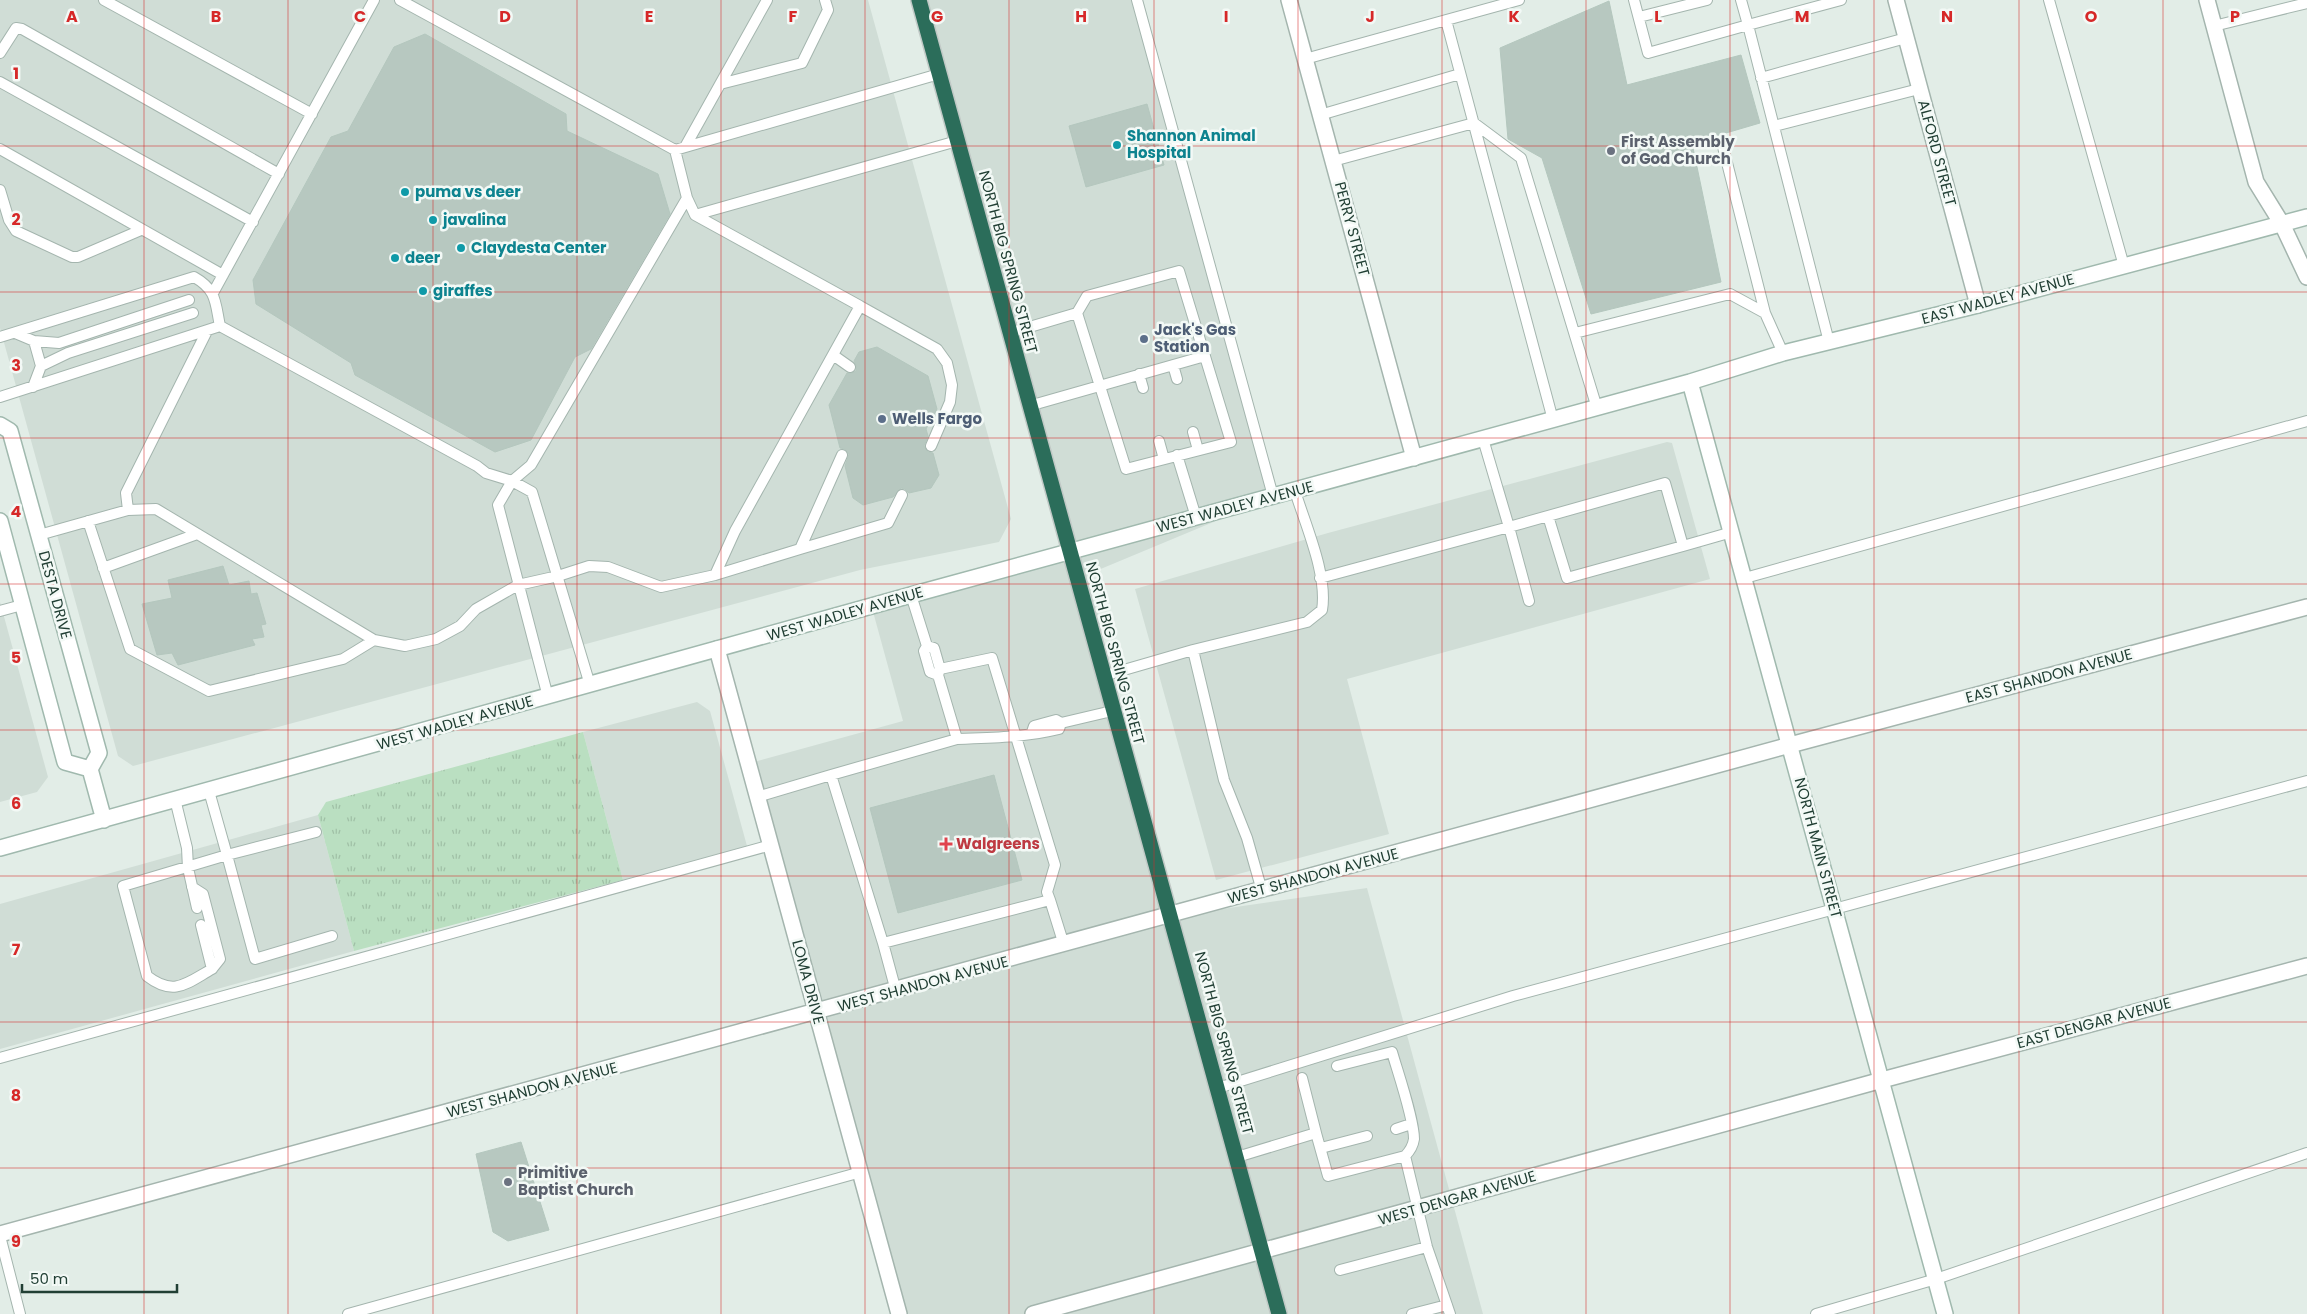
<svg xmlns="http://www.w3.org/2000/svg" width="2307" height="1314" viewBox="0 0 2307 1314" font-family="Poppins,sans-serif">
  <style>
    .built { fill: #d0ddd6 }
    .grass { fill: url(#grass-tufts) }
    .building { fill: #b7c8c0; stroke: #b4c7be }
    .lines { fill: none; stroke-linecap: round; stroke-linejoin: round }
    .lane-casing { stroke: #a4b5ae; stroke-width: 12 }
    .street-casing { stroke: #a4b5ae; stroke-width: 18 }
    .secondary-casing { stroke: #a0b9ae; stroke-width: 18 }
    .highway-casing { stroke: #c1c9c6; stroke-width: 18 }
    .lane { stroke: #fff; stroke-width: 10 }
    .street { stroke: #fff; stroke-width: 15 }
    .secondary { stroke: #fff; stroke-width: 15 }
    .highway { stroke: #2b6d5a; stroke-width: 15 }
    .grid { fill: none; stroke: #d62828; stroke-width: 1; stroke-opacity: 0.55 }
    .culture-dot { fill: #0f9aa8; stroke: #f3f9f6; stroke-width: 2 }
    .worship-dot { fill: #6b7280; stroke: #f3f9f6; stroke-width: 2 }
    .service-dot { fill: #5c6f8a; stroke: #f3f9f6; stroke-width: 2 }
    .health-dot { fill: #e0444e; stroke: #f3f9f6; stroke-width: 2 }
    .labels { text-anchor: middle; stroke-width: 5; stroke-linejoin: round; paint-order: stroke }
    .culture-label { font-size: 15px; font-weight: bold; fill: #0d838f; stroke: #f3f9f6; text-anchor: start }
    .worship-label { font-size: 15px; font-weight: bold; fill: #5b616d; stroke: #f3f9f6; text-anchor: start }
    .street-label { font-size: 15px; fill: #213f34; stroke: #f3f9f6 }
    .service-label { font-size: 15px; font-weight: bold; fill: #4e5e75; stroke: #f3f9f6; text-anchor: start }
    .health-label { font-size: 15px; font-weight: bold; fill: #be3a42; stroke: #f3f9f6; text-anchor: start }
    .grid-label { font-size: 16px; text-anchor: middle; font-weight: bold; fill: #d62828; stroke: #f3f9f6; stroke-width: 5; stroke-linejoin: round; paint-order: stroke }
  </style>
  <defs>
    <pattern id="grass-tufts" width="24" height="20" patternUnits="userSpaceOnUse" patternTransform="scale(1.25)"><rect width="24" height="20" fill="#badfc1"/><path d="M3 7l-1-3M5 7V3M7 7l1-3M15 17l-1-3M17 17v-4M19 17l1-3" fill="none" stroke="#a0c0a6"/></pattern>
  </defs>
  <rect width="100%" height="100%" fill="#e2ede7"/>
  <!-- built -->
  <path class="built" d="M0 0H868L1011 519 999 542 860 570 133 766 118 756 0 328Z
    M919 0H1143L1277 498 1259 503 1091 573 1122 749 1167 917 1367 888 1483 1314H900L750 763 903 721 872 608 1069 554Z
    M1667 442 1672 443 1710 579 1347 679 1389 834 1216 880 1135 589 1328 533Z
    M0 602 48 777 37 792 0 802Z
    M697 702 710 711 747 846 623 880 583 732Z
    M318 815 354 951 0 1049V904Z"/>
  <!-- grass -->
  <path class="grass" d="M583 732 623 880 354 951 318 815 326 802Z"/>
  <!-- building -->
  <path class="building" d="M1609 1 1627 85 1741 55 1760 123 1692 143 1721 282 1591 314 1542 158 1508 139 1500 48Z
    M425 34 566 114 567 131 658 174 670 214 591 349 575 357 531 440 495 452 355 375 351 363 256 304 253 280 331 137 348 131 394 47Z
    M1147 104 1164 165 1086 187 1069 126Z
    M877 347 928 376 937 409 926 429 928 436 924 446 928 452 933 453 939 475 931 488 909 493 905 489 901 488 893 497 863 505 853 498 845 466 849 454 845 449 840 448 829 405 847 373H852L856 371V365L854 361 859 352Z
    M223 566 229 585 249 581 251 594 257 593 266 624 261 625 264 637 252 639 255 645 178 665 172 653 157 655 142 604 172 598 168 580Z
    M994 775 1022 880 898 913 870 808Z
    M521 1142 549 1230 508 1241 493 1232 476 1154Z"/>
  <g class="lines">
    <defs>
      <path id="lane" d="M104 0 312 114
        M400 0 675 150 939 74
        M1137 0 1273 496
        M1634 0 1648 53 1748 25 1741 0
        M2049 0 2124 266
        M1639 17 1707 0
        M1446 20 1553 420
        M2214 26 2307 3
        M0 53 16 28 22 29 279 174
        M1305 59 1519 0
        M1761 78 1906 38
        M0 82 253 222
        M720 84 802 63 828 10 825 0
        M1320 115 1460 74
        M1774 126 1919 89
        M1722 143 1765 313
        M685 147 767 0
        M0 149 223 275
        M1333 161 1474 123 1521 158 1597 408
        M0 190 9 220 16 231 72 257H78L141 230
        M695 215 957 141
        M213 293 374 0
        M860 306 937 349 947 363 952 385 950 402 931 446
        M15 333 34 341 59 343 189 300
        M1009 333 1077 313 1087 296 1179 271 1231 442 1126 469 1077 313
        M1575 333 1730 294 1765 313 1783 353
        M0 337 194 277C217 290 215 302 220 326L477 466 486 473 512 481 531 465 687 198
        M34 341 41 366
        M1829 342 1748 25 1841 0
        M833 355 850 367
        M1173 365 1177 379
        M1139 374 1143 388
        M33 387 41 366 68 353 193 313
        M0 397 220 326
        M1029 406 1205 356
        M1193 432 1198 450
        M1159 441 1164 459
        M1177 455 1196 517
        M128 510 126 493 206 333
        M88 521 130 649 209 691 343 659 374 640
        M39 535 128 510 156 509 374 640 405 646 436 639 460 626 476 609 518 585 558 576 589 566 608 567 661 587 715 575 735 531 860 306 695 215 687 198 675 150
        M1683 546 1732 532
        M800 549 888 523 902 495
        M103 568 197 534
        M715 575 800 549 842 455
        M1320 578 1509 527 1483 439
        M1745 578 2307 421
        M911 595 927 646 924 651 930 672 938 675
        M1529 601 1509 527 1665 483 1683 546 1567 578 1548 516
        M0 611 22 605
        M927 646 934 648 940 669 938 675 957 739 831 775 883 943 1050 900 1047 892 1055 865 992 658 940 669
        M1193 650 1307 622 1322 610C1328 575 1305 524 1295 491
        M1103 676 1193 650 1224 780 1247 838 1262 891
        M548 697 498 505 512 481 532 492 590 685
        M1032 732 1034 726 1056 720 1061 723 1112 711
        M957 739C992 738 1026 737 1059 729L1061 723
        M757 797 831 775
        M175 799 187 848 188 868 197 908
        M316 832 227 855 255 959 332 936
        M192 887 203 894 220 959 212 969
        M1050 900 1064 945
        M201 925 212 969C187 983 174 997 147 976L123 886 227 855 209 791
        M883 943 896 991
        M0 1058 771 845
        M1218 1088 1513 996 2307 781
        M1396 1129 1411 1124
        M1316 1133 1328 1176 1405 1156C1410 1151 1413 1146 1414 1139 1414 1119 1398 1073 1392 1052L1337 1066
        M1321 1148 1367 1136
        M1405 1156 1427 1247 1450 1314
        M1237 1157 1316 1133 1302 1078
        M0 1236 20 1314
        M1340 1270 1427 1247
        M348 1314 861 1172
        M1412 1314 1447 1305
        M1816 1314 1936 1279 2307 1153"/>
      <path id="street" d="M1289 0 1414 458
        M1896 0 1978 305
        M2207 0 2256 182 2282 224 2307 277
        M717 649 899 1314
        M0 1234 1790 745 2307 607
        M1033 1314 1882 1080 2307 966"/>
      <path id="secondary" d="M1690 382 1945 1314
        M0 425 10 431 99 753 90 769 104 820
        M0 521 65 762 90 769
        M0 848 911 595 1690 382 1783 353 1978 305 2307 217"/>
      <path id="highway" d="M919 0 1279 1314"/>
    </defs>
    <!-- lane casing -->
    <use href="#lane" class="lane-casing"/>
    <!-- street casing -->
    <use href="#street" class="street-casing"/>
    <!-- secondary casing -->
    <use href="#secondary" class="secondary-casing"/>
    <!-- highway casing -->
    <use href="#highway" class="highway-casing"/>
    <!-- lane -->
    <use href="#lane" class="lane"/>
    <!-- street -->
    <use href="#street" class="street"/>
    <!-- secondary -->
    <use href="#secondary" class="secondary"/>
    <!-- highway -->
    <use href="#highway" class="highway"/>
  </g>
  <!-- grid -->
  <path class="grid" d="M144 0V1314M288 0V1314M433 0V1314M577 0V1314M721 0V1314M865 0V1314M1009 0V1314M1154 0V1314M1298 0V1314M1442 0V1314M1586 0V1314M1730 0V1314M1874 0V1314M2019 0V1314M2163 0V1314M0 146H2307M0 292H2307M0 438H2307M0 584H2307M0 730H2307M0 876H2307M0 1022H2307M0 1168H2307"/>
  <!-- markers -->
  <g class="culture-dot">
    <circle cx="1117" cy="145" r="5"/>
    <circle cx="405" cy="192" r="5"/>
    <circle cx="433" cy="220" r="5"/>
    <circle cx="461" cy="248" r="5"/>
    <circle cx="395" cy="258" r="5"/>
    <circle cx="423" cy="291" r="5"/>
  </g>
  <g class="worship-dot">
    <circle cx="1611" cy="151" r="5"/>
    <circle cx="508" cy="1182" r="5"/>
  </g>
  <g class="service-dot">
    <circle cx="1144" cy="339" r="5"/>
    <circle cx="882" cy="419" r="5"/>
  </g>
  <path class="health-dot" d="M943.5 836.5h5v5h5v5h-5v5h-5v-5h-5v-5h5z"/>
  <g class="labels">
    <!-- culture labels -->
    <g class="culture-label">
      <text x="1127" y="141">Shannon Animal<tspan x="1127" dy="17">Hospital</tspan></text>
      <text x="415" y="197">puma vs deer</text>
      <text x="443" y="225">javalina</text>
      <text x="471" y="253">Claydesta Center</text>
      <text x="405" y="263">deer</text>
      <text x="433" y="296">giraffes</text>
    </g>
    <!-- worship labels -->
    <g class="worship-label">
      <text x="1621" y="147">First Assembly<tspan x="1621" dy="17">of God Church</tspan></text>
      <text x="518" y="1178">Primitive<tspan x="518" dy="17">Baptist Church</tspan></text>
    </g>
    <!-- street labels -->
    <g class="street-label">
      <text transform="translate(1937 153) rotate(75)" y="5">ALFORD STREET</text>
      <text transform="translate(1352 229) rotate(75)" y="5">PERRY STREET</text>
      <text transform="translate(1008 262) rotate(75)" y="5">NORTH BIG SPRING STREET</text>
      <text transform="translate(1998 299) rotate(-15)" y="5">EAST WADLEY AVENUE</text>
      <text transform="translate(1235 507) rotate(-15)" y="5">WEST WADLEY AVENUE</text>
      <text transform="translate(55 595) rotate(75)" y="5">DESTA DRIVE</text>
      <text transform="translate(845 614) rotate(-16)" y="5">WEST WADLEY AVENUE</text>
      <text transform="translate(1115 653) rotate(75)" y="5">NORTH BIG SPRING STREET</text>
      <text transform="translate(2049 676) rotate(-15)" y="5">EAST SHANDON AVENUE</text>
      <text transform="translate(455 723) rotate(-16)" y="5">WEST WADLEY AVENUE</text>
      <text transform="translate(1818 848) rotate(75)" y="5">NORTH MAIN STREET</text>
      <text transform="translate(1313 876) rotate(-15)" y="5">WEST SHANDON AVENUE</text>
      <text transform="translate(808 982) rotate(75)" y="5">LOMA DRIVE</text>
      <text transform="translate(923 984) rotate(-15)" y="5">WEST SHANDON AVENUE</text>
      <text transform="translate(2094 1023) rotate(-15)" y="5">EAST DENGAR AVENUE</text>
      <text transform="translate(1224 1043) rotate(75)" y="5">NORTH BIG SPRING STREET</text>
      <text transform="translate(532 1090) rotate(-15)" y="5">WEST SHANDON AVENUE</text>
      <text transform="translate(1457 1198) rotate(-16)" y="5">WEST DENGAR AVENUE</text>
    </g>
    <!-- service labels -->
    <g class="service-label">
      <text x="1154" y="335">Jack's Gas<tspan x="1154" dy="17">Station</tspan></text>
      <text x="892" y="424">Wells Fargo</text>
    </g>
    <!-- health labels -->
    <g class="health-label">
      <text x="956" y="849">Walgreens</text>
    </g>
  </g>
  <g class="grid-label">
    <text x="72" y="22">A</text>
    <text x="216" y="22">B</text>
    <text x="360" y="22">C</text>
    <text x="505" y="22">D</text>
    <text x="649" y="22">E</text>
    <text x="793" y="22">F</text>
    <text x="937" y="22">G</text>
    <text x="1081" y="22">H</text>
    <text x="1226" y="22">I</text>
    <text x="1370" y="22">J</text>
    <text x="1514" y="22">K</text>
    <text x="1658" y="22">L</text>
    <text x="1802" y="22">M</text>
    <text x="1947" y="22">N</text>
    <text x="2091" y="22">O</text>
    <text x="2235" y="22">P</text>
    <text x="16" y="79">1</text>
    <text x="16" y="225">2</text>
    <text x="16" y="371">3</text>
    <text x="16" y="517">4</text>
    <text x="16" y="663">5</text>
    <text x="16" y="809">6</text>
    <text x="16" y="955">7</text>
    <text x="16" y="1101">8</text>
    <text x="16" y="1247">9</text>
  </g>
  <!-- scale -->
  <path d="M22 1284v8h155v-8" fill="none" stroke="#213f34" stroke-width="2.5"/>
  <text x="30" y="1284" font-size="15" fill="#213f34" stroke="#f3f9f6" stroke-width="4" paint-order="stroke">50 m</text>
</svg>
